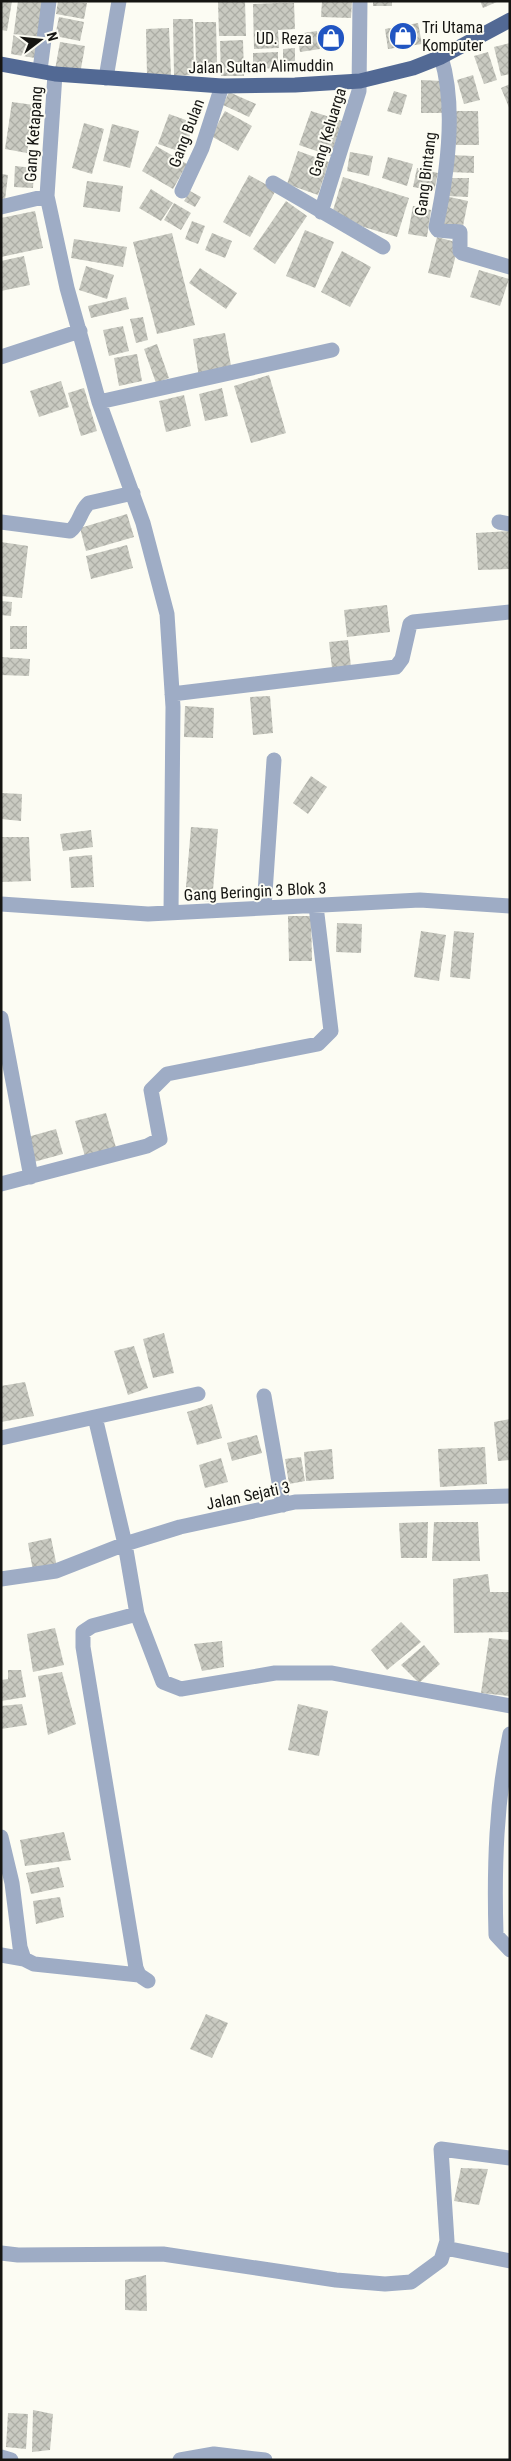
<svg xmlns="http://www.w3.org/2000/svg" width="511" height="2461" viewBox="0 0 511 2461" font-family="'Roboto Condensed',sans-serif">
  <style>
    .building { fill: url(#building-cross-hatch) }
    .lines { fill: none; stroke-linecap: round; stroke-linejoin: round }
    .minor { stroke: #9eacc5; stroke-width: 15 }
    .major { stroke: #526994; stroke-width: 15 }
    .labels { text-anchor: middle; stroke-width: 4; stroke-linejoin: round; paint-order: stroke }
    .poi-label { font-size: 16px; fill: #151512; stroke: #fcfcf3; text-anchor: start }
    .street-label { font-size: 16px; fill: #151512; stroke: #fcfcf3 }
  </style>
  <defs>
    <pattern id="building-cross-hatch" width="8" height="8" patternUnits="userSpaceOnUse" patternTransform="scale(1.25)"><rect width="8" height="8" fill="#c9cac1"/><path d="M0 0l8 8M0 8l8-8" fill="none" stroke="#acada5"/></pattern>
  </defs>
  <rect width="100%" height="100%" fill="#fcfcf3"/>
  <!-- building -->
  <path class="building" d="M1 1H12L7 31 1 30Z
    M18 1H43L35 58 11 54Z
    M58 1 87 3 84 19 56 14Z
    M218 1H245L246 36H219Z
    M322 1H352L351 18 321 17Z
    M373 1H392V6H373Z
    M480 1H499L483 8Z
    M277 3H294L295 29 278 30 279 48 254 49 253 4Z
    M59 17 84 22 80 41 55 36Z
    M173 19H193L194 75 174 76Z
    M195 22H216L217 63H196Z
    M418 23 422 44 388 49 385 29Z
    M169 28 171 75 147 76 146 29Z
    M341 28 344 45 321 49 318 31Z
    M317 31 320 49 300 52 297 34Z
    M243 40 244 76H221L220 41Z
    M60 42 85 46 80 74 55 70Z
    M510 43V74L501 76 494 47Z
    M295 48V67L283 68V49Z
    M278 52V68L253 69V53Z
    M488 52 497 80 484 84 474 56Z
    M473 75 480 100 464 104 457 80Z
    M421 80 443 81 442 113H421Z
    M510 84V110L501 88Z
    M394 91 407 95 401 115 387 111Z
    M229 92 256 104 249 117 223 105Z
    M12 102 34 105 27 153 5 149Z
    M225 111 252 126 238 151 211 136Z
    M311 111 342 121 331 156 299 145Z
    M455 111H478L479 145H456Z
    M169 114 194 123 184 153 158 144Z
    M84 123 104 129 92 174 72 168Z
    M112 124 139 131 130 168 103 161Z
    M156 146 187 164 173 189 142 171Z
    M298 151 329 162 318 195 287 184Z
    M350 152 373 156 369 176 347 171Z
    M449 155 474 156V173L449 172Z
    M388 157 413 164 407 186 382 178Z
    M15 166 34 168 33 188 14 187Z
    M417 168 438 173 434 191 413 187Z
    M1 174 8 175 5 200 1 199Z
    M249 175 276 190 250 237 223 222Z
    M343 177 409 198 397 237 331 217Z
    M448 178H469L468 197 447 196Z
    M87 181 123 186 120 212 83 207Z
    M151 189 173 203 161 221 139 208Z
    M190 191 201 197 195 207 184 201Z
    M445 196 468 201 462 231 438 226Z
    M286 201 307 216 275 264 253 249Z
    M174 203 191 213 181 230 164 220Z
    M413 206 431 210 427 237 408 234Z
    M35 211 43 248 1 257V218Z
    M192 221 205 226 198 244 185 239Z
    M305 230 334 242 315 288 286 276Z
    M172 233 195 325 157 334 133 242Z
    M212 233 232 241 225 258 205 250Z
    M437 237 459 243 450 278 428 273Z
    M74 239 127 247 123 267 71 258Z
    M342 251 371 267 350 307 321 292Z
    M24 256 30 285 1 291V261Z
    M86 266 114 275 107 299 79 290Z
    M200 268 237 293 226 309 189 283Z
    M479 270 509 279 500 306 470 297Z
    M126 297 129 309 91 318 88 306Z
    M143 317 148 340 136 343 130 319Z
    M123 326 129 351 109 356 103 330Z
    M225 333 232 371 199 377 193 339Z
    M157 344 169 378 156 383 144 349Z
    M137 354 142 381 119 386 114 358Z
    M269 375 286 433 251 443 234 386Z
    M61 381 69 407 39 417 30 391Z
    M84 388 97 431 81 436 68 393Z
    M222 388 228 416 205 421 199 394Z
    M184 395 191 426 166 432 159 401Z
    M127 514 134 537 86 551 80 528Z
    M510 531V569L478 570 476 533Z
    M1 542 28 546 22 598 1 596Z
    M127 545 133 568 91 579 86 556Z
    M1 601 12 602 11 616 1 615Z
    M387 605 390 632 347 637 344 610Z
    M10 626H27V649H10Z
    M348 640 351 667 332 668 329 642Z
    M1 657 30 659 29 676 1 675Z
    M270 696 273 733 253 735 250 697Z
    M185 706 214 708 213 738 184 737Z
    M311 776 327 787 308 814 293 803Z
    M1 793 22 794 21 821 1 819Z
    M191 827 218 829 212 902 185 899Z
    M91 830 93 847 63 851 60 834Z
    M1 837H29L31 881 1 882Z
    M92 855 94 887 71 888 69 857Z
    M288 916H311L312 961H289Z
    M337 923 362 924 361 953 336 952Z
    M421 931 446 935 439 981 414 977Z
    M454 931 474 933 470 979 450 977Z
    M106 1113 117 1151 86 1160 75 1121Z
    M56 1129 63 1154 30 1163 24 1138Z
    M164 1333 174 1373 153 1378 143 1339Z
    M134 1346 148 1388 128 1395 114 1351Z
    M25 1382 34 1416 1 1422V1386Z
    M212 1404 222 1438 197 1445 187 1412Z
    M510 1419V1460L498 1461 494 1422Z
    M257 1435 262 1453 232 1461 227 1443Z
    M485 1447 487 1484 440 1487 438 1449Z
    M332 1449 334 1479 306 1481 304 1452Z
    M301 1457 305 1481 289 1484 285 1459Z
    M221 1458 228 1482 205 1488 199 1465Z
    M428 1522 427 1558H401L399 1523Z
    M434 1522H478L480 1561H432Z
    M51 1538 57 1567 33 1571 28 1543Z
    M488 1574 490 1592H510V1632L454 1633 453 1579Z
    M401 1622 421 1642 387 1670 371 1650Z
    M55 1628 64 1665 33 1672 27 1634Z
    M489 1638 510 1640 509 1696 481 1693Z
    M222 1641 224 1667 202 1671 194 1644Z
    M424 1645 440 1664 419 1683 401 1665Z
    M8 1670H21L26 1697 1 1701V1680L8 1679Z
    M62 1672 76 1724 48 1735 38 1676Z
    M22 1704 27 1725 1 1729V1706Z
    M298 1704 328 1711 319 1756 288 1750Z
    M64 1832 71 1860 25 1866 20 1840Z
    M59 1867 64 1887 31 1894 26 1873Z
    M60 1897 64 1917 36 1924 33 1901Z
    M206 2014 228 2023 212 2058 190 2049Z
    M461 2168 488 2169 479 2205 454 2201Z
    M146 2275 147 2311 125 2310V2280Z
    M33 2410 53 2414 50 2450 32 2452Z
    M8 2413 28 2414 26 2449 6 2447Z"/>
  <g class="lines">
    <!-- minor -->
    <path class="minor" d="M441 57C457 108 447 176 436 227L438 230 460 232V251L462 253 510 267
      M40 70 49 1
      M55 74 47 196 67 288 99 402 143 523 167 614 173 707 171 913
      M106 78 119 1
      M273 183 383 247
      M182 191 202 148 222 86
      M1 207 47 196
      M321 212 359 91 360 1
      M1 357 80 331
      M99 402 332 350
      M1 522 70 531C80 524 80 510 89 503L133 493
      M499 522 510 524
      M172 694 396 667 402 659 410 624 413 622 510 612
      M1 904 148 914 420 900 510 906
      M264 908 274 760
      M1 1018 31 1177
      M1 1184 147 1146 160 1139 151 1090 167 1074 318 1044 331 1031 316 906
      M264 1396 283 1505
      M95 1417 125 1544 137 1614 163 1682 181 1689 275 1673H332L510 1706
      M1 1438 198 1394
      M1 1579 56 1571 125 1544 180 1527 295 1502 510 1496
      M137 1614 92 1626 83 1632V1647L136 1968 139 1975 148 1981
      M510 1734C496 1801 494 1867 496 1935L510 1950
      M1 1837 12 1883 20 1947 24 1959 34 1964 139 1975
      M1 1955 24 1959
      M445 2248 510 2261
      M1 2253 18 2255 163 2254 336 2280 385 2284 411 2282 441 2260 447 2241 441 2149 510 2158
      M1 2457 11 2460
      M180 2460 214 2454 265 2460"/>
    <!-- major -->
    <path class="major" d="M1 64 55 74 222 86 295 85 360 81 413 68 441 57 510 20"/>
  </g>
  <!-- icons -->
  <defs>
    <symbol id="shop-disc" viewBox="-11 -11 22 22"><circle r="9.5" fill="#2155c2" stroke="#fcfcf3"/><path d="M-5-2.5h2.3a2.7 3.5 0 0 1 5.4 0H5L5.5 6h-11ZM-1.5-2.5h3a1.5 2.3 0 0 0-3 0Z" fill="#fff"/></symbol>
  </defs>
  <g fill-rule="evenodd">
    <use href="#shop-disc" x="387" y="20" width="32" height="32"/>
    <use href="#shop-disc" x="315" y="22" width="32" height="32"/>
  </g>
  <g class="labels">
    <!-- poi labels -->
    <g class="poi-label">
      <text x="422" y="33">Tri Utama<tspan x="422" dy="18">Komputer</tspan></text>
      <text x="312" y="44" text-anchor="end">UD. Reza</text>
    </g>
    <!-- street labels -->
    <g class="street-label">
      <text transform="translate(261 66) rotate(-1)" y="6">Jalan Sultan Alimuddin</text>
      <text transform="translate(327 132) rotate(-73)" y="6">Gang Keluarga</text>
      <text transform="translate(186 133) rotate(-69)" y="6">Gang Bulan</text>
      <text transform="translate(33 134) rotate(-86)" y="6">Gang Ketapang</text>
      <text transform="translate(425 174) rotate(-83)" y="6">Gang Bintang</text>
      <text transform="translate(255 891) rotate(-3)" y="6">Gang Beringin 3 Blok 3</text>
      <text transform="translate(248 1495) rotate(-12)" y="6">Jalan Sejati 3</text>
    </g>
  </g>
  <!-- border -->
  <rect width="511" height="2461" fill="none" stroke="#151512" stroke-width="5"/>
  <!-- north arrow -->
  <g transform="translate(40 40) rotate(74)" stroke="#fcfcf3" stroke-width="4" paint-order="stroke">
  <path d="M0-4L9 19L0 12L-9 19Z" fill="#151512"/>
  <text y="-8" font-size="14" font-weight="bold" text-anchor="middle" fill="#151512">N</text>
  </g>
</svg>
